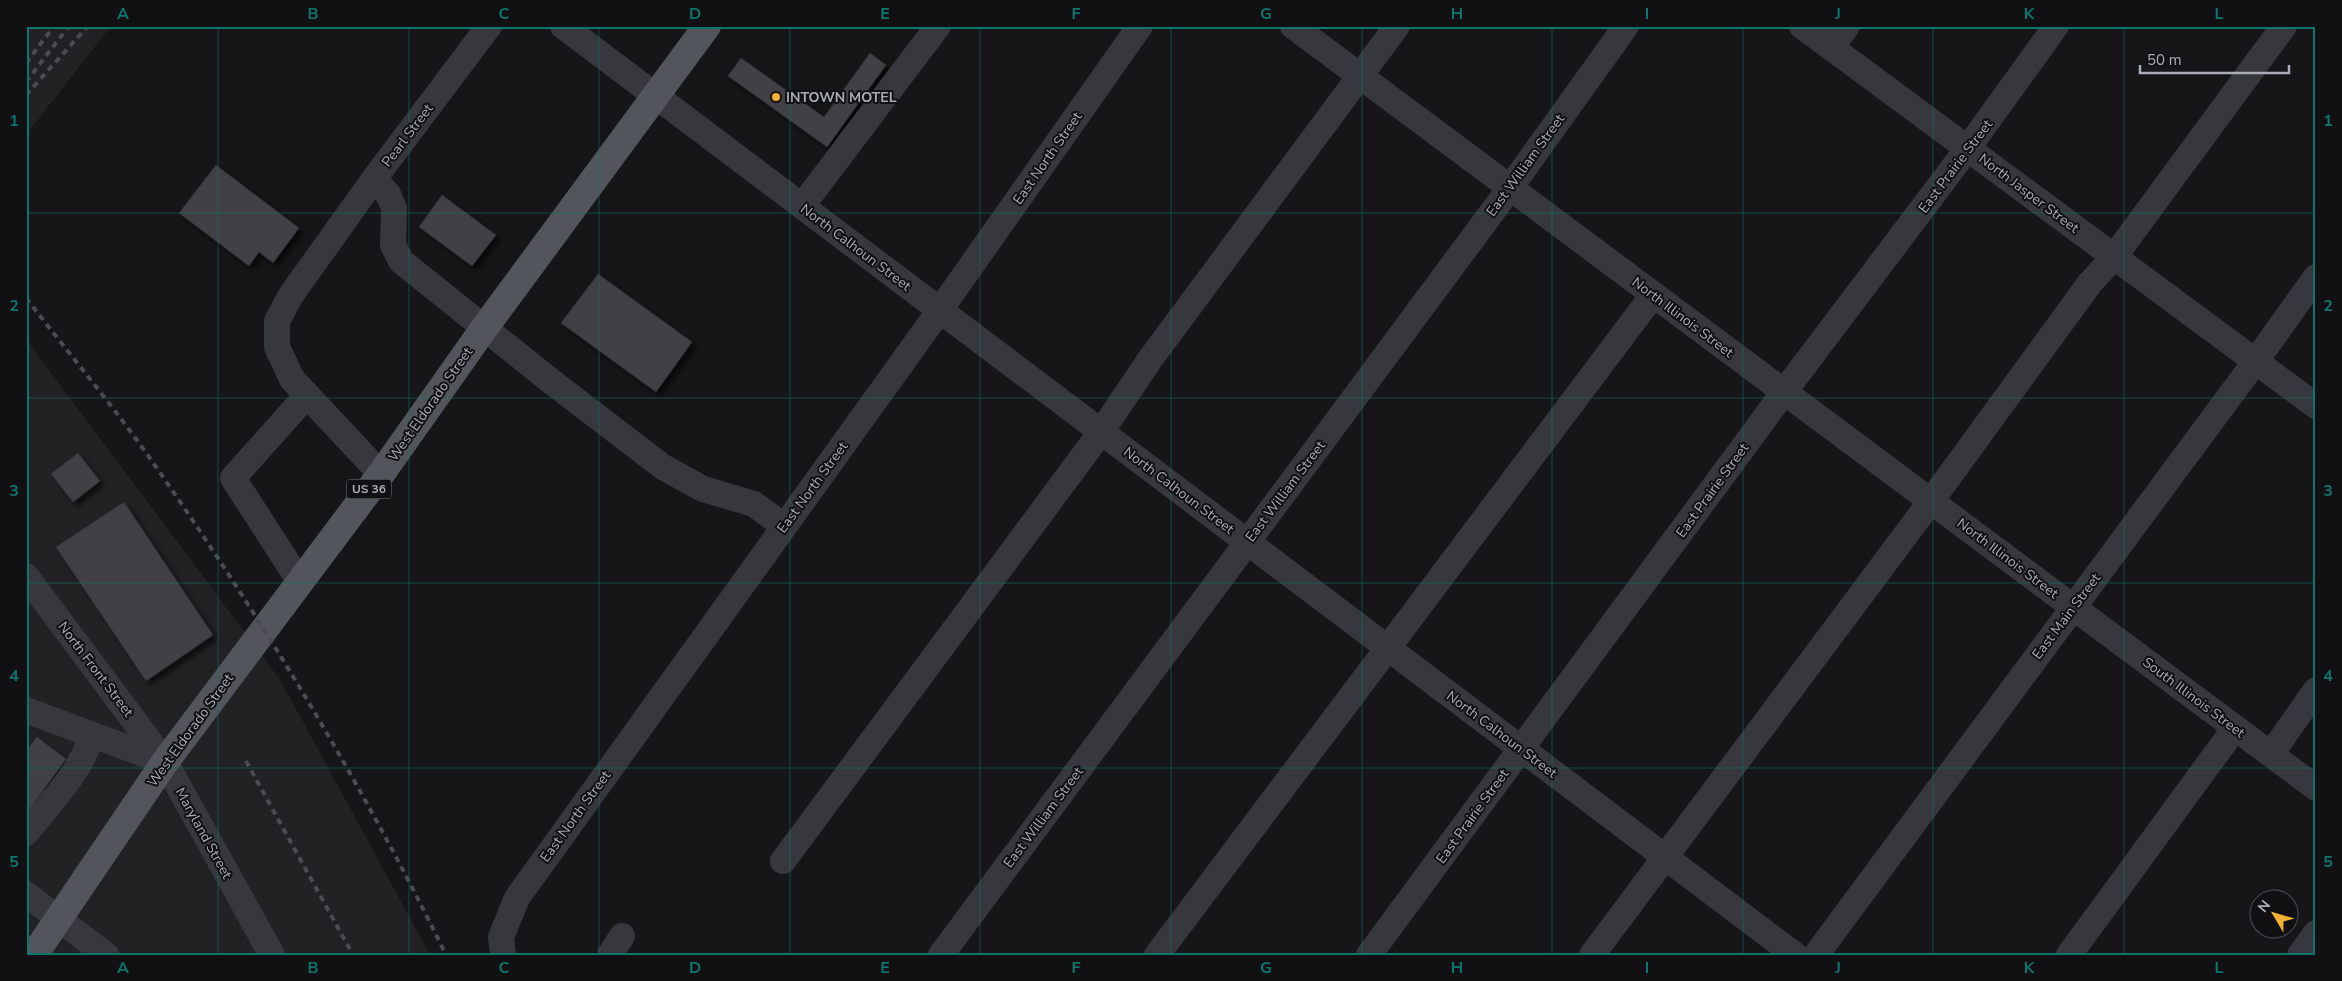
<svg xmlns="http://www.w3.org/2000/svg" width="2342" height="981" viewBox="0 0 2342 981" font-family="'Nunito Sans',sans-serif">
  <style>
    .built { fill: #222225 }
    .building { fill: #404145; stroke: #303034; filter: url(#shadow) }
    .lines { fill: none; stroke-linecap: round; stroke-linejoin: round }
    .minor { stroke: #37383d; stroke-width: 26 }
    .major { stroke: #53555c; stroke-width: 28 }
    .rail { stroke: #4a4c52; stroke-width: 4; stroke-dasharray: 6 5; stroke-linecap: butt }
    .grid { fill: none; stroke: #0f766e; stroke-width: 1; stroke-opacity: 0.55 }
    .poi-dot { fill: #f2b134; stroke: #111113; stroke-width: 2 }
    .labels { text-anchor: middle; stroke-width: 4; stroke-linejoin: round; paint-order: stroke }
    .shield { fill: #111113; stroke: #7b7e86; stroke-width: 1 }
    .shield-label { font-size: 12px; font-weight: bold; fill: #a8adb8 }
    .poi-label { font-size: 14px; font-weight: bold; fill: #a8adb8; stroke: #111113; text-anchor: start }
    .street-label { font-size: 14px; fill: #a8adb8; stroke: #111113 }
    .neatline { fill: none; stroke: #0f766e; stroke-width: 2 }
    .grid-label { font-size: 16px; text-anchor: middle; font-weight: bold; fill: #0f766e }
  </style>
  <defs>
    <filter id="shadow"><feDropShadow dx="4.5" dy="4.5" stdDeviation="2.5" flood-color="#0009"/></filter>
  </defs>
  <rect width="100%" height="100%" fill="#161618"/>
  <!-- built -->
  <path class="built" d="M26 26H111L26 135Z
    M26 339 281 681 430 955H26Z"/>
  <!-- building -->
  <path class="building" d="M870 53 886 65 827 147 728 76 741 58 824 117Z
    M216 165 299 228 273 263 259 252 249 266 179 213Z
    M442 195 496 235 472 266 419 227Z
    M598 274 692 342 656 392 561 323Z
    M78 453 100 481 73 502 51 474Z
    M124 502 213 635 146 681 56 547Z
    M37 737 66 759 26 814V751Z"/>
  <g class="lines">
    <!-- minor -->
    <path class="minor" d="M563 26 1795 955
      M1293 26 2316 788
      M1802 26 2316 406
      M1831 48 1847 26
      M374 179 388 194 394 208 393 245 401 261 552 382 663 467 703 489 754 504 784 526
      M802 206 938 26
      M381 474 292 379 277 347V321L291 295 374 179 489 26
      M26 576 165 762
      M300 582 233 478 307 395
      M26 710 165 762 272 955
      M2271 754 2316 690
      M26 833C50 803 81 772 92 735
      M783 861 1101 432 1151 358 1397 26
      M26 894 106 955
      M503 955 501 937 517 898 940 310 1140 26
      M610 955 622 936
      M941 955 1510 188 1626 26
      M1157 955 1653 295
      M1369 955 1784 392 1968 148 2056 26
      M1592 955 1931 501 2090 283 2114 257 2284 26
      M1816 955 2255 362 2316 277
      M2069 955 2235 728
      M2300 955 2316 933"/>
    <!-- major -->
    <path class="major" d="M34 955 165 762 381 474 485 327 707 26"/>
    <!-- rail -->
    <path class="rail" d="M26 63 54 26
      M26 82 69 26
      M26 95 88 26
      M26 298C67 351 110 402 149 457 260 615 361 781 446 955
      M246 761 353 955"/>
  </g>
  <!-- grid -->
  <path class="grid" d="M218 26V955M409 26V955M599 26V955M790 26V955M980 26V955M1171 26V955M1362 26V955M1552 26V955M1743 26V955M1933 26V955M2124 26V955M26 213H2316M26 398H2316M26 583H2316M26 768H2316"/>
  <!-- markers -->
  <circle class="poi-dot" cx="776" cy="97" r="5"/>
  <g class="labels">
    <!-- shield labels -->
    <rect class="shield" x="346.5" y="479.5" width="45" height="19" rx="4"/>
    <g class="shield-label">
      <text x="369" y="493">US 36</text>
    </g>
    <!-- poi labels -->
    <g class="poi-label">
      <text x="786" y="102">INTOWN MOTEL</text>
    </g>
    <!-- street labels -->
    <g class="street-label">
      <text transform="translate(407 135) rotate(-53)" y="5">Pearl Street</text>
      <text transform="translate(1047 158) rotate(-55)" y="5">East North Street</text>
      <text transform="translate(1525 165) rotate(-54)" y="5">East William Street</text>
      <text transform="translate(1955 166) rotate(-53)" y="5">East Prairie Street</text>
      <text transform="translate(2029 193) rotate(37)" y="5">North Jasper Street</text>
      <text transform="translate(856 247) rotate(37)" y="5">North Calhoun Street</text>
      <text transform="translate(1683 317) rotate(37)" y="5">North Illinois Street</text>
      <text transform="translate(430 404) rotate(-55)" y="5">West Eldorado Street</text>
      <text transform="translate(812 487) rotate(-54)" y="5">East North Street</text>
      <text transform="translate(1179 490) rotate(37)" y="5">North Calhoun Street</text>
      <text transform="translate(1712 490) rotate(-54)" y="5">East Prairie Street</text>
      <text transform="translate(1285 491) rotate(-53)" y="5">East William Street</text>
      <text transform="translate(2008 558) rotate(37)" y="5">North Illinois Street</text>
      <text transform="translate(2066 616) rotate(-53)" y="5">East Main Street</text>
      <text transform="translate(96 669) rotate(53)" y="5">North Front Street</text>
      <text transform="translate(2194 697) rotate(37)" y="5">South Illinois Street</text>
      <text transform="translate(190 730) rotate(-54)" y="5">West Eldorado Street</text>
      <text transform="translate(1502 734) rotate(37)" y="5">North Calhoun Street</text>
      <text transform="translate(575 816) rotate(-54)" y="5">East North Street</text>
      <text transform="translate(1472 816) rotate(-54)" y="5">East Prairie Street</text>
      <text transform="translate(1043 817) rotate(-53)" y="5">East William Street</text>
      <text transform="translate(204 833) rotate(61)" y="5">Maryland Street</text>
    </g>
  </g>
  <!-- border -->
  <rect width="2342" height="981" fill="none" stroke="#111113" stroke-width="55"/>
  <!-- north arrow -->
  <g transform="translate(2274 914) rotate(308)"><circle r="24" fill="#111113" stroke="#4d4f55"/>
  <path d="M0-4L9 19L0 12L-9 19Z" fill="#f2b134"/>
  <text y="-8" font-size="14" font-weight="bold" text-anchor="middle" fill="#a8adb8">N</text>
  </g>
  <!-- scale -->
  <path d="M2140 65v8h149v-8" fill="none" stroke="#a8adb8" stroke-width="2.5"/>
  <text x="2147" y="65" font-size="15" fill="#a8adb8" stroke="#111113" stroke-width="4" paint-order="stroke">50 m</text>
  <rect x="28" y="28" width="2286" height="926" class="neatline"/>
  <g class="grid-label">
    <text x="123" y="19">A</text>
    <text x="313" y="19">B</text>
    <text x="504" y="19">C</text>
    <text x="695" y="19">D</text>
    <text x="885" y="19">E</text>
    <text x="1076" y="19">F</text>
    <text x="1266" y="19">G</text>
    <text x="1457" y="19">H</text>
    <text x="1647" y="19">I</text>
    <text x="1838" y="19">J</text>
    <text x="2029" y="19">K</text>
    <text x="2219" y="19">L</text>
    <text x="14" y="126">1</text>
    <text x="2328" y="126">1</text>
    <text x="14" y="311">2</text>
    <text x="2328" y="311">2</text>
    <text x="14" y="496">3</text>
    <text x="2328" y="496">3</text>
    <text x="14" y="681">4</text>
    <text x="2328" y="681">4</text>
    <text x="14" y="867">5</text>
    <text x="2328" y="867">5</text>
    <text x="123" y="973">A</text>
    <text x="313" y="973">B</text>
    <text x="504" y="973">C</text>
    <text x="695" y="973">D</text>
    <text x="885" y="973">E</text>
    <text x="1076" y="973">F</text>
    <text x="1266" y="973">G</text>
    <text x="1457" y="973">H</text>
    <text x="1647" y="973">I</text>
    <text x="1838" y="973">J</text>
    <text x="2029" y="973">K</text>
    <text x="2219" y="973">L</text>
  </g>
</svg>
